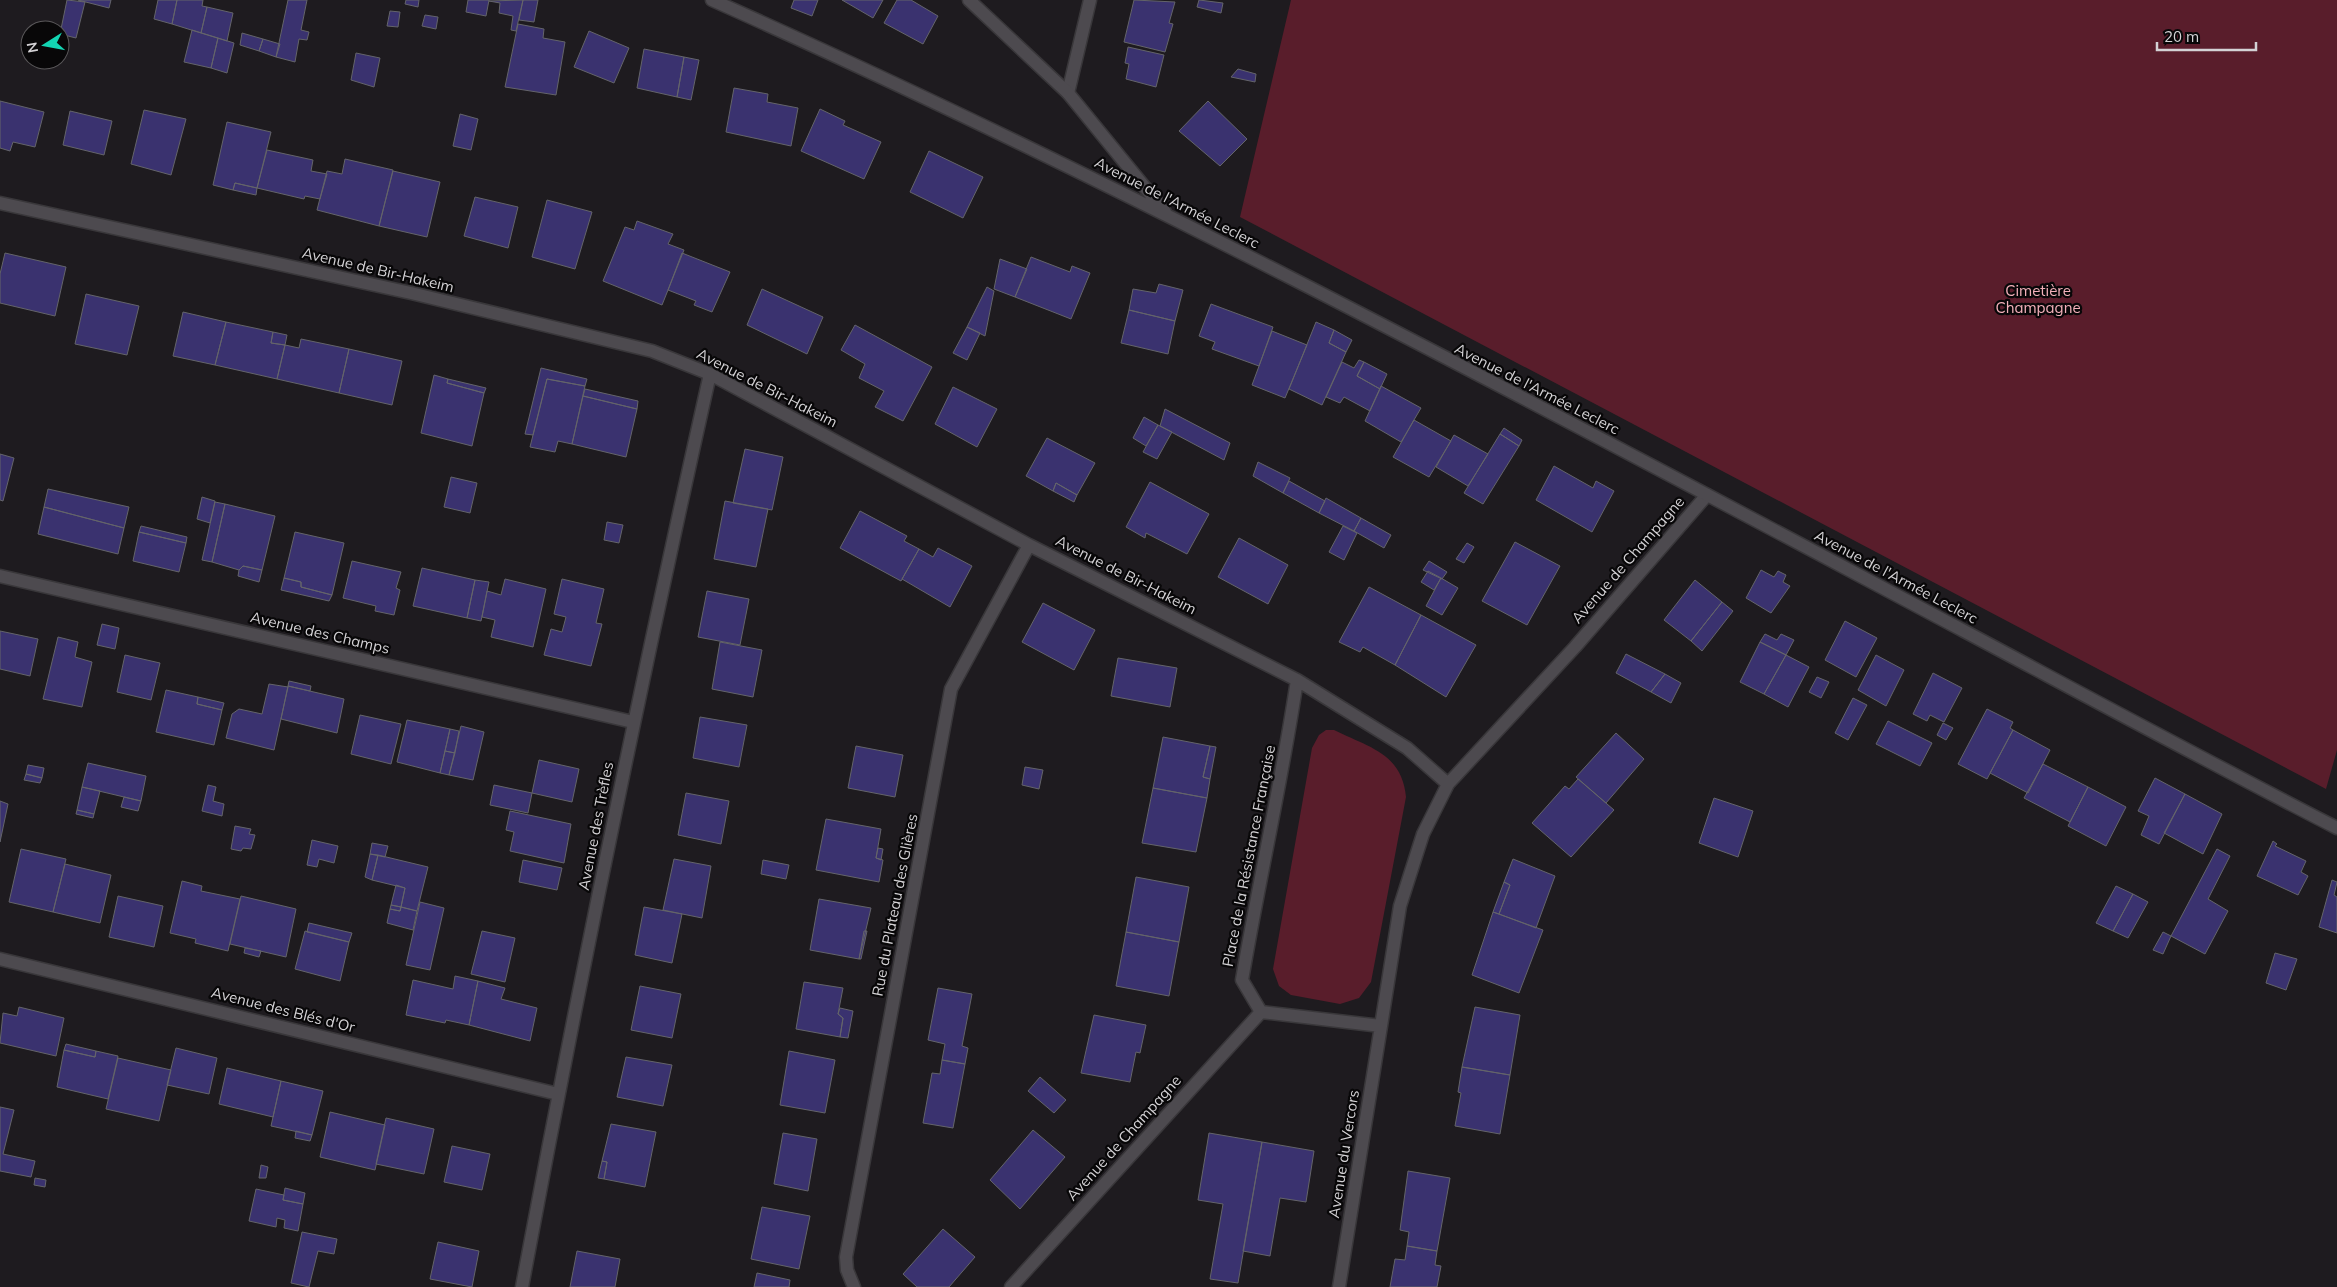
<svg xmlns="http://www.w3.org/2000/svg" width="2337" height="1287" viewBox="0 0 2337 1287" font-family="Mulish,sans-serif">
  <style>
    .green { fill: #591d2b }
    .building { fill: #3a326f; stroke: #64646a }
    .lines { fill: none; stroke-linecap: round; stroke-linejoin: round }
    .minor-casing { stroke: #39373a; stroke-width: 15 }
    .tertiary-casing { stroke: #39373a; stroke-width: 15 }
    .minor { stroke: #4d4a4f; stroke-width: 12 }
    .tertiary { stroke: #4d4a4f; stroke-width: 12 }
    .labels { text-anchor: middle; stroke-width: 4.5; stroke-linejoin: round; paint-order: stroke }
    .street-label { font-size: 15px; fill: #d4d2d5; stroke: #080708 }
    .park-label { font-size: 15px; fill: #f3b0ba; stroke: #080708 }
  </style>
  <rect width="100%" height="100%" fill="#1e1b1f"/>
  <!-- green -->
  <path class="green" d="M1291 0H2337V750L2326 789 1240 217Z
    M1326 730H1334C1368 747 1402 753 1406 797L1371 982 1359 998 1340 1004 1291 995 1279 986 1273 969 1312 748 1319 735Z"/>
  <!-- building -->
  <path class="building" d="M67 0 85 2 76 38 60 34Z
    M78 0H111L109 8Z
    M158 0H177L172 24 154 19Z
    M177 0H203L202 6 207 7 201 33 172 24Z
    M288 0H307L301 30 309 32 307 40 299 39 295 62 276 57Z
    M406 0H419L418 7 405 4Z
    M468 0H489L486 16 466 12Z
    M523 0 516 31 511 30 513 16 499 13 500 3 489 1Z
    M523 0H538L534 22 519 20Z
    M794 0H818L812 16 791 8Z
    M842 0H883L873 18Z
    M897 0H911L938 16 923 44 884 23Z
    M1134 0 1175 2 1169 23 1173 24 1165 52 1124 42Z
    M1199 0 1223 3 1221 13 1197 7Z
    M207 7 233 13 227 41 201 33Z
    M390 11 400 12 398 27 387 26Z
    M425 15 438 17 436 29 422 26Z
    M518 24 544 29 543 38 565 42 556 95 505 87Z
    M192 30 218 38 211 68 184 62Z
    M589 31 629 48 614 83 574 67Z
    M242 33 263 39 259 51 240 45Z
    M218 38 234 43 227 73 211 68Z
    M263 39 280 44 276 57 259 51Z
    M1128 47 1164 55 1156 87 1126 79 1129 64 1125 63Z
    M644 49 684 57 677 97 637 88Z
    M356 53 380 58 374 87 351 80Z
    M684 57 699 60 691 100 677 97Z
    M1238 69 1256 74 1255 82 1231 77Z
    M734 88 768 94 767 102 798 108 791 146 726 132Z
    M0 101 44 112 35 147 13 142 10 151 0 148Z
    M1208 101 1247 139 1220 166 1179 131Z
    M820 109 845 121 843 125 881 142 864 179 801 151Z
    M144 110 186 119 171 175 131 164Z
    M70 111 112 121 104 155 63 145Z
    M460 114 478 119 471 150 453 146Z
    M227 122 271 132 257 188 235 183 233 190 213 185Z
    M267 150 313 160 311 171 327 174 320 199 305 196 304 199 257 188Z
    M929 151 983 177 963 218 910 192Z
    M345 159 393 170 379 226 317 210 327 171 342 174Z
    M393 171 440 182 427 237 379 226Z
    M235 183 257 188 256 195 233 190Z
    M475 197 518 207 508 248 464 236Z
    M547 200 592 212 575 269 532 257Z
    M637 221 673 234 668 244 684 250 662 305 603 281 625 227 634 230Z
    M5 253 66 267 55 316 0 303V274Z
    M682 253 730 272 712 312 694 305 696 301 668 290Z
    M1031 257 1070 272 1072 266 1090 273 1071 319 1015 297Z
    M1000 259 1027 269 1015 297 994 289Z
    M1159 284 1183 290 1175 321 1129 310 1133 289 1156 293Z
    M987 287 994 291 985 336 967 327Z
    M762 289 823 317 807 354 747 325Z
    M86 294 139 306 127 355 75 344Z
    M1211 304 1273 327 1259 366 1212 349 1215 342 1199 336Z
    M1129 310 1175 321 1168 354 1121 343Z
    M183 312 226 322 215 365 173 356Z
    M226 322 273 332 271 343 285 345 277 379 215 365Z
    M1316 322 1334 330 1329 343 1346 352 1322 405 1289 389Z
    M855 325 932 367 903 421 875 407 884 391 859 378 865 364 841 350Z
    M967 327 980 333 967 360 953 353Z
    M1334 330 1352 340 1346 352 1329 343Z
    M1272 331 1307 345 1285 398 1252 385Z
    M273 332 287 335 285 345 271 343Z
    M301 339 349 349 339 393 277 379 285 345 299 348Z
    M349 349 402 361 392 405 339 393Z
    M1359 360 1364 362 1357 376 1380 389 1370 411 1344 397 1340 403 1326 397 1342 362 1354 368Z
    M1364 362 1387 374 1380 389 1357 376Z
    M541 368 587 379 585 386 547 379 533 435 525 434Z
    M434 375 448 379 447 383 484 393 472 446 421 433Z
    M448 379 486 388 484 393 447 383Z
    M547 379 585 386 572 444 558 441 555 452 530 447Z
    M1381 386 1421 408 1401 442 1365 421Z
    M953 387 997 409 977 447 935 424Z
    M585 389 638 401 637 409 583 396Z
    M583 396 637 409 626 457 572 444Z
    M1165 409 1230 443 1224 460 1160 426Z
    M1144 417 1158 425 1146 446 1133 438Z
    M1414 420 1451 441 1429 477 1393 457Z
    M1158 425 1172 432 1157 459 1143 452Z
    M1504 428 1522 440 1519 446 1500 434Z
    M1500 434 1519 446 1483 504 1464 493Z
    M1454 435 1488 454 1468 486 1436 467Z
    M1047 438 1095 463 1077 495 1056 483 1053 491 1026 476Z
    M745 449 783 457 772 510 733 503Z
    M0 454 14 458 3 501 0 500Z
    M1258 462 1290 478 1283 493 1253 476Z
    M1554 466 1593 488 1596 481 1614 491 1592 532 1536 500Z
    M451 477 477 483 470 513 444 507Z
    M1289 481 1325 501 1319 513 1283 493Z
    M1150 482 1209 514 1187 554 1146 533 1145 538 1126 527Z
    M1056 483 1077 495 1074 502 1053 491Z
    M48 489 129 507 124 528 44 507Z
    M202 497 215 501 210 523 197 519Z
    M1326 498 1361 518 1354 531 1319 513Z
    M725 501 768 509 756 567 714 559Z
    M215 502 225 504 212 562 202 560Z
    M225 504 275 516 262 570 243 566 239 570 212 562Z
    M44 507 124 528 118 554 38 534Z
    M860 511 907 536 904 541 919 549 901 581 840 548Z
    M1361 518 1391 535 1384 548 1354 531Z
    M607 522 623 525 619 543 604 540Z
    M141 526 187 537 186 543 139 532Z
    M1343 526 1357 533 1344 560 1329 552Z
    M139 532 186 543 179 572 133 561Z
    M295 532 344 543 332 595 301 587V582L284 578Z
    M1239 538 1288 565 1268 604 1218 577Z
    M1515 542 1560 566 1527 625 1482 601Z
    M1467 543 1474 547 1464 563 1456 559Z
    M938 548 972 566 950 607 902 579 919 549 933 557Z
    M352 561 401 572 396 588 400 590 394 615 375 611 376 606 343 598Z
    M1429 561 1447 572 1442 579 1423 570Z
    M243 566 262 570 259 582 238 576 239 570Z
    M422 568 475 580 467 618 413 606Z
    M1761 570 1774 577 1778 571 1786 575 1783 582 1790 586 1771 613 1746 598Z
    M1428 571 1441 578 1434 590 1421 582Z
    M284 578 301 582V587L332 595 329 601 281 590Z
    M1441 578 1458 588 1442 615 1426 606Z
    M505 579 546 589 533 647 491 637 495 620 482 617 487 591 501 595Z
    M562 579 604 589 596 623 602 624 591 666 544 655 551 629 562 632 566 617 554 614Z
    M475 580 489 582 481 621 467 618Z
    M1695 580 1722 602 1691 641 1664 620Z
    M1369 587 1421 615 1395 665 1363 647 1360 652 1339 642Z
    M707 591 749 599 740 645 698 637Z
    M1722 602 1733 611 1702 651 1691 641Z
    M1043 603 1095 630 1074 670 1022 642Z
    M1421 615 1476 645 1446 697 1395 665Z
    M1845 621 1877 638 1856 677 1825 660Z
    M102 624 119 628 115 649 97 645Z
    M0 631 38 639 30 676 0 669Z
    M1765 634 1777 640 1781 634 1794 640 1786 655 1760 642Z
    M58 637 78 642 75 657 92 662 82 707 43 699Z
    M720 642 762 650 753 697 712 689Z
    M1760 642 1786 655 1764 694 1740 682Z
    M1626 654 1665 674 1651 692 1616 673Z
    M125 655 160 663 151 700 117 692Z
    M1786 655 1809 667 1788 707 1764 694Z
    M1876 655 1904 670 1886 706 1858 690Z
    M1118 658 1177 668 1170 707 1111 696Z
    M1933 673 1962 688 1944 722 1930 715 1927 721 1913 714Z
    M1665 674 1681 683 1671 703 1651 692Z
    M1817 677 1829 682 1821 698 1809 692Z
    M289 681 311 686 310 691 288 686Z
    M269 684 288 687 274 750 226 738 232 714 239 709 262 714Z
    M288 686 344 699 337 733 281 719Z
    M166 690 198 697 197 704 222 710 214 745 156 732Z
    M198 697 224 703 222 710 197 704Z
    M1853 698 1867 705 1848 740 1835 733Z
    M1987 709 2013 722 2010 728 2013 730 1987 779 1958 764Z
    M360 715 401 724 391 764 351 754Z
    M700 717 747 725 739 767 693 758Z
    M407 720 450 729 440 773 397 762Z
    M1888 721 1932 743 1920 766 1876 744Z
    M1943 723 1953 728 1946 740 1937 735Z
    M461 726 484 732 473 780 449 775Z
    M450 729 459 731 455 753 445 751Z
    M2013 730 2050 750 2028 793 1990 773Z
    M1616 733 1644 759 1606 803 1576 777Z
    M1163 737 1210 746 1203 777 1210 779 1207 798 1153 788Z
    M856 746 903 755 895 797 848 788Z
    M1210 746 1216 747 1210 779 1203 777Z
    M445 751 455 753 449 775 440 773Z
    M539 760 579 769 572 802 532 793Z
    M88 763 146 776 141 801 82 787Z
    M2043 764 2088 787 2070 822 2024 798Z
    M28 765 44 768 42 778 26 774Z
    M1025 767 1043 770 1039 789 1022 785Z
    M26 774 42 778 40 783 24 780Z
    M2155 778 2185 794 2159 844 2141 835 2149 816 2138 811Z
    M1578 779 1614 810 1571 857 1532 823 1565 786 1569 789Z
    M208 785 216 787 213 801 224 804 222 816 202 811Z
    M494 785 532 793 528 813 490 805Z
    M82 787 100 791 94 814 77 810Z
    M2088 787 2126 807 2106 846 2068 826Z
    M1153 788 1207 798 1196 852 1142 843Z
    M686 793 729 801 721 844 678 835Z
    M2185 794 2222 814 2203 854 2164 833Z
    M124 797 141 801 138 811 121 807Z
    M1714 798 1753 811 1738 857 1699 843Z
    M0 801 8 804 0 842Z
    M77 810 94 814 93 818 76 814Z
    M510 811 571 824 564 863 510 851 514 832 506 830Z
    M826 819 881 829 876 858 883 860 879 882 816 870Z
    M235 826 251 829 249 834 255 835 251 849 243 848 241 851 231 849Z
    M312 840 338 846 334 863 319 859 317 867 307 865Z
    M2273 841 2277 844 2275 846 2306 861 2301 872 2308 876 2298 895 2257 876Z
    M372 843 388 846 385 857 370 854Z
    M878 848 883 849 881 860 876 858Z
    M21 849 66 859 53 912 9 902Z
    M2217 849 2230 856 2208 899 2228 911 2205 954 2171 936Z
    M370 854 378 855 372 880 365 877Z
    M378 855 428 867 417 911 401 907 405 888 372 880Z
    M674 859 711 866 702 918 663 910Z
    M1513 859 1555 876 1536 928 1499 914 1510 885 1504 882Z
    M523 860 562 868 557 890 519 882Z
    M763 860 789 865 786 879 761 874Z
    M65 864 111 875 100 923 53 912Z
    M1136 877 1189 887 1179 942 1126 932Z
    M2332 880 2337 882 2334 895 2337 897V933L2319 927Z
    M182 881 202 886 201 891 240 899 228 951 195 943 196 939 170 933Z
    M1504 882 1510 885 1499 914 1493 912Z
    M396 885 405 888 401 907 391 905Z
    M2116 886 2133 894 2113 931 2096 923Z
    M2133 894 2148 902 2128 938 2113 931Z
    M118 896 163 906 154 947 109 937Z
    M241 896 296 909 286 957 230 944Z
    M819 899 871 908 859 959 810 950Z
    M420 902 444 908 430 970 406 965Z
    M391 905 401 907 400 911 390 909Z
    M401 907 417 911 413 930 387 923 390 909 400 911Z
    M644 907 682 914 672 963 635 955Z
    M1493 912 1543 930 1519 993 1472 975Z
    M309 923 352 933 349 942 307 932Z
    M305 931 349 942 340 981 295 969Z
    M482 931 515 938 505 982 471 974Z
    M864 931H867L861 959H859Z
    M1126 932 1179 942 1169 996 1116 986Z
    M2163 932 2171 936 2163 954 2153 950Z
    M245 948 261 951 259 957 244 953Z
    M2275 953 2297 959 2286 990 2266 983Z
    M455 976 478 981 469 1025 446 1020 445 1023 406 1015 413 980 453 989Z
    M478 981 505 988 501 999 537 1008 530 1041 469 1025Z
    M804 982 843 988 838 1014 843 1018 840 1037 796 1029Z
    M640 986 681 994 672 1038 631 1030Z
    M938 988 972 994 962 1046 968 1048 965 1064 942 1060 945 1044 928 1040Z
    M19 1007 64 1018 56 1056 0 1043 3 1013 17 1016Z
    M1475 1007 1520 1015 1510 1075 1462 1067Z
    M840 1008 853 1011 848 1038 840 1037 843 1018 838 1014Z
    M1094 1015 1146 1025 1140 1053 1136 1052 1130 1082 1081 1073Z
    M66 1044 96 1051 95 1057 64 1050Z
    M176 1048 217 1058 209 1094 167 1085Z
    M64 1050 95 1057 96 1051 118 1056 108 1099 57 1087Z
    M789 1051 835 1060 825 1113 780 1105Z
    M626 1057 672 1065 663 1106 617 1097Z
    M118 1058 171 1070 159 1121 106 1109Z
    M942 1060 965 1064 953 1128 923 1123 932 1073 940 1074Z
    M1462 1067 1510 1075 1500 1134 1455 1126 1461 1093 1458 1092Z
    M227 1068 281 1081 273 1117 219 1104Z
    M1040 1077 1066 1100 1054 1113 1028 1091Z
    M281 1081 323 1091 312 1135 271 1126Z
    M0 1107 14 1110 3 1154 35 1161 31 1177 0 1171Z
    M330 1112 385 1125 375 1170 320 1157Z
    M386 1118 434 1129 424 1174 376 1164Z
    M611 1124 656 1132 645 1187 604 1179 607 1162 602 1161Z
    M1033 1130 1065 1157 1020 1209 990 1180Z
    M296 1131 312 1135 310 1141 295 1138Z
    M783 1133 817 1139 808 1191 774 1184Z
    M1209 1133 1262 1142 1238 1283 1210 1279 1223 1204 1198 1200Z
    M1262 1142 1314 1151 1306 1202 1280 1198 1270 1256 1243 1251Z
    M452 1146 490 1154 482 1190 444 1182Z
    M602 1161 607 1162 604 1179 598 1178Z
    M261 1165 268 1167 266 1178H259Z
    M1408 1171 1450 1178 1437 1251 1407 1246 1409 1232 1400 1230Z
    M35 1178 46 1180 45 1187 34 1185Z
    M285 1188 305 1193 303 1204 283 1200Z
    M256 1189 284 1195 283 1200 303 1204 298 1231 284 1228 285 1220 277 1218 276 1227 249 1221Z
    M762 1207 810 1216 799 1269 751 1259Z
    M943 1229 975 1257 949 1287H917L903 1274Z
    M302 1232 337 1239 334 1254 318 1251 309 1287 291 1283Z
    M438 1242 479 1251 472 1287 430 1279Z
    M1407 1246 1437 1251 1435 1265 1441 1266 1437 1287H1390L1395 1259 1405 1260Z
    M577 1251 620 1259 615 1287H570Z
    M757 1273 790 1280 789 1287H754Z"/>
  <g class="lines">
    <defs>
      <path id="minor" d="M1068 93 1090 0
        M0 203 411 293 652 351 710 374 1029 545 1297 680 1407 748 1448 784
        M0 576 633 722
        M1297 680C1282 781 1259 880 1242 980L1261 1012 1381 1026 1400 906 1423 834 1448 784 1575 647 1707 495
        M0 959 558 1094
        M522 1287C579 981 642 677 710 374
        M854 1287 847 1270 846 1257 951 689 1029 545
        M1011 1287 1261 1012
        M1339 1287 1381 1026"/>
      <path id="tertiary" d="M712 0C1139 190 1551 412 1964 631 2088 697 2212 764 2337 828
        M969 0 1068 93 1165 212"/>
    </defs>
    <!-- minor casing -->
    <use href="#minor" class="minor-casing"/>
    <!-- tertiary casing -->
    <use href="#tertiary" class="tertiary-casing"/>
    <!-- minor -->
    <use href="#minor" class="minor"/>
    <!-- tertiary -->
    <use href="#tertiary" class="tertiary"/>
  </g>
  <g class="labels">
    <!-- street labels -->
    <g class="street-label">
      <text transform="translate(1177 203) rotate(27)" y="5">Avenue de l'Armée Leclerc</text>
      <text transform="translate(378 270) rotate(13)" y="5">Avenue de Bir-Hakeim</text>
      <text transform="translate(767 388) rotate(27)" y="5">Avenue de Bir-Hakeim</text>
      <text transform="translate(1537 389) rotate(27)" y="5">Avenue de l'Armée Leclerc</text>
      <text transform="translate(1628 560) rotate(-49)" y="5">Avenue de Champagne</text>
      <text transform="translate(1126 575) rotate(27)" y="5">Avenue de Bir-Hakeim</text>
      <text transform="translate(1896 577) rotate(28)" y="5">Avenue de l'Armée Leclerc</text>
      <text transform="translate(320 633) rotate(13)" y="5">Avenue des Champs</text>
      <text transform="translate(596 826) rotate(-79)" y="5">Avenue des Trèfles</text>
      <text transform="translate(1249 856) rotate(-79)" y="5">Place de la Résistance Française</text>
      <text transform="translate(895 905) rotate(-79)" y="5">Rue du Plateau des Glières</text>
      <text transform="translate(283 1010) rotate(14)" y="5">Avenue des Blés d'Or</text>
      <text transform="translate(1124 1138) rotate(-48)" y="5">Avenue de Champagne</text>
      <text transform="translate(1344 1154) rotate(-81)" y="5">Avenue du Vercors</text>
    </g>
    <!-- park labels -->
    <g class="park-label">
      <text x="2038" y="296">Cimetière<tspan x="2038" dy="17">Champagne</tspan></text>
    </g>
  </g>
  <!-- north arrow -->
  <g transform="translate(45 45) rotate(259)"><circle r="24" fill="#080708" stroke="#5a585a"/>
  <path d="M0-4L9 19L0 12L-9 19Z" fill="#13d5b3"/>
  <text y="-8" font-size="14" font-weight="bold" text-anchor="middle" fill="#d4d2d5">N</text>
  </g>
  <!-- scale -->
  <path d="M2157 42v8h99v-8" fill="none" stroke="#d4d2d5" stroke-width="2.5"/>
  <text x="2164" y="42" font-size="15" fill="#d4d2d5" stroke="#080708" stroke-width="4" paint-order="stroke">20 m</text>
</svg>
